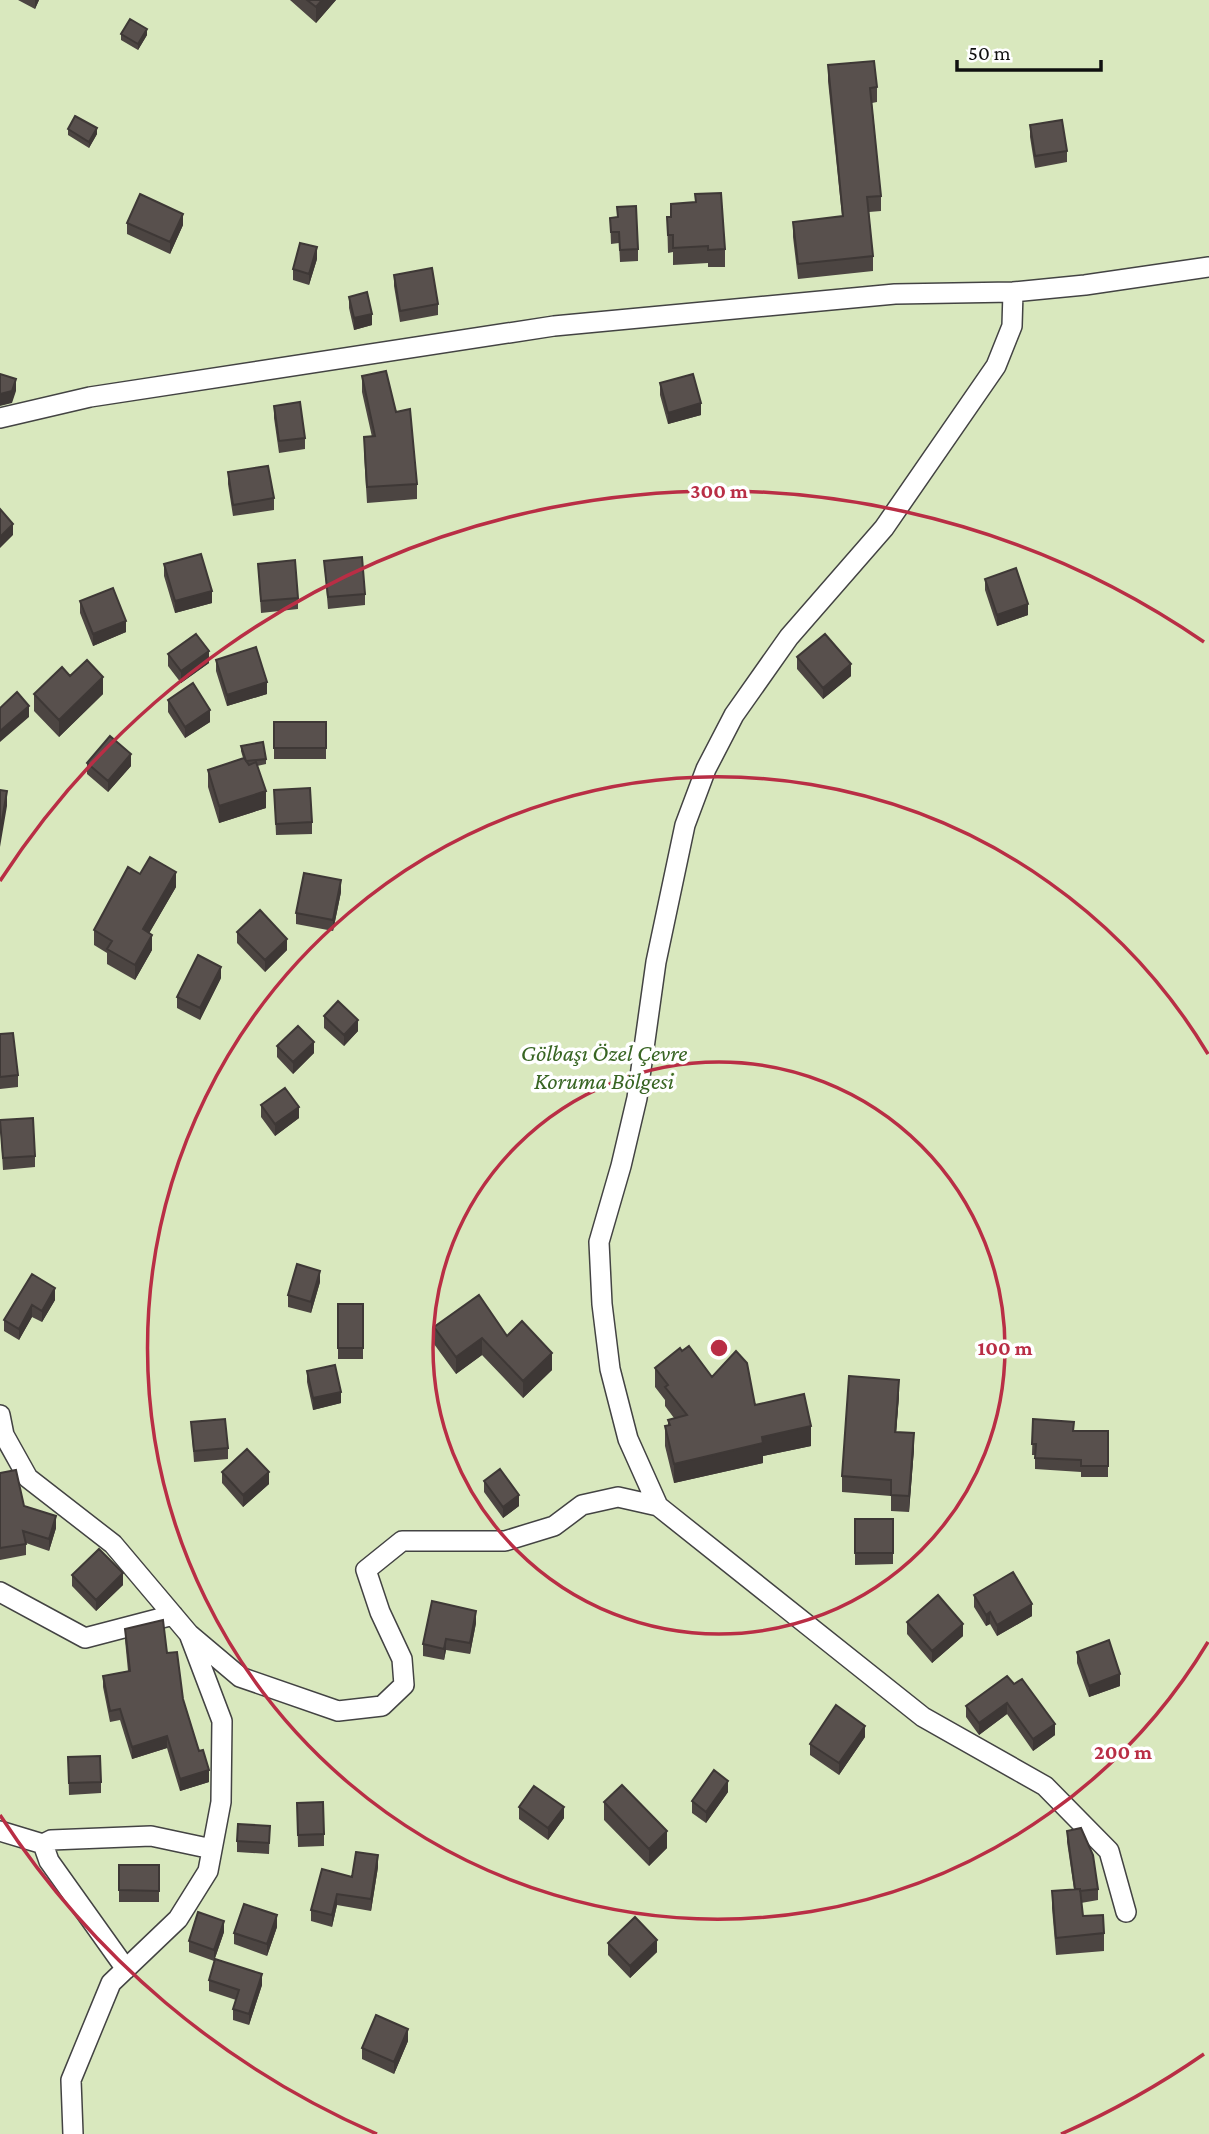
<svg xmlns="http://www.w3.org/2000/svg" width="1209" height="2134" viewBox="0 0 1209 2134" font-family="'Crimson Pro',serif">
  <style>
    .green { fill: #d9e8be }
    .lines { fill: none; stroke-linecap: round; stroke-linejoin: round }
    .minor-casing { stroke: #434343; stroke-width: 22 }
    .minor { stroke: #fff; stroke-width: 19 }
    .wall { fill: #4c4542 }
    .shaded-wall { fill: #3e3836 }
    .building { fill: #58504d; stroke: #3e3836; stroke-width: 2 }
    .ring { fill: none; stroke: #b92e45; stroke-width: 3.5 }
    .labels { text-anchor: middle; stroke-width: 7; stroke-linejoin: round; paint-order: stroke }
    .park-label { font-size: 24px; font-style: italic; fill: #386523; stroke: #fff }
    .centre { fill: #b92e45; stroke: #fff; stroke-width: 3.5 }
    .ring-label { font-size: 21px; text-anchor: middle; font-weight: bold; fill: #b92e45; stroke: #fff; stroke-width: 7; stroke-linejoin: round; paint-order: stroke }
  </style>
  <rect width="100%" height="100%" fill="#fefbf3"/>
  <!-- green -->
  <path class="green" d="M0 0H1209V2134H0Z"/>
  <g class="lines">
    <defs>
      <path id="minor" d="M0 418 90 397 554 326 895 294 1013 292 1085 285 1209 267
        M0 1415 4 1435 28 1478 113 1544 189 1634 222 1721 221 1802 208 1871 178 1919 111 1983 71 2080 73 2134
        M658 1506 628 1439 610 1369 602 1304 599 1242 621 1166 637 1098 656 962 685 825 706 769 734 715 789 637 884 528 996 366 1012 326 1013 292
        M0 1592 85 1638 173 1615
        M189 1634 240 1677 338 1711 382 1706 404 1685 402 1659 380 1612 366 1570 402 1541H505L554 1526 582 1505 618 1497 658 1506 923 1717 1045 1786 1109 1851 1126 1912
        M0 1831 43 1844 51 1840 151 1836 212 1849
        M43 1844 49 1861 126 1969"/>
    </defs>
    <!-- minor casing -->
    <use href="#minor" class="minor-casing"/>
    <!-- minor -->
    <use href="#minor" class="minor"/>
  </g>
  <!-- wall -->
  <path class="wall" d="M18 0H39L35 9Z
    M290 0H336L316 23Z
    M121 34 147 35 138 50 121 40Z
    M828 65 877 87V102L872 103 881 196V211L869 212 873 256V271L798 279 793 237V222L842 216 828 81Z
    M1030 125 1067 151V162L1035 168 1030 137Z
    M68 129 97 134 89 148 68 135Z
    M617 207 638 249V261L620 262 619 243 611 244 610 218 617 217Z
    M667 217 725 249V267H708V263L673 265V252L668 253Z
    M127 223 183 225 170 254 127 234Z
    M317 259 309 285 293 280V269Z
    M394 275 438 304V315L400 322 394 286Z
    M349 297 372 325 354 330 349 308Z
    M362 376 396 412 417 484V499L367 503 364 453V437H372L362 392Z
    M660 383 701 415 668 424 660 395Z
    M274 406 305 438V449L279 453 274 418Z
    M228 472 274 498V510L233 516 228 484Z
    M324 561 365 594V605L328 609Z
    M164 564 212 603 175 613 164 576Z
    M258 564 298 598V609L261 613Z
    M985 579 1028 615 997 626 985 590Z
    M80 601 126 632 93 646 80 613Z
    M168 654 209 663 181 683 168 666Z
    M797 657 851 676 823 699 797 669Z
    M216 660 267 694 227 706 216 671Z
    M70 676 103 694 59 737 34 711V694Z
    M168 700 210 722 185 738 168 712Z
    M274 722H326V759H274Z
    M241 746 266 759V764L257 766 266 808 219 823 208 787V770L243 758 241 751Z
    M87 763 131 766 108 792 87 774Z
    M274 790 312 822V834L276 835Z
    M140 874 176 887 149 933 152 950 135 980 107 964V953L94 945V930Z
    M341 892 333 931 296 924V913Z
    M237 932 287 950 265 972 237 943Z
    M221 978 200 1020 177 1008V997Z
    M324 1016 358 1031 344 1046 324 1028Z
    M0 1034 18 1075V1087L0 1089Z
    M277 1046 314 1053 293 1074 277 1057Z
    M261 1105 299 1118 275 1136 261 1117Z
    M0 1120 35 1156V1167L3 1170Z
    M32 1274 55 1300 42 1322 32 1317 19 1340 4 1331V1320Z
    M320 1282 311 1313 288 1307V1295Z
    M338 1304H363V1359H338Z
    M434 1327 507 1336 552 1370 523 1398 482 1355 456 1374 434 1344Z
    M682 1351 712 1377 755 1405 811 1446 763 1456V1463L674 1483 665 1446V1426L668 1425V1420L674 1418 665 1406V1400L655 1387V1368Z
    M307 1371 341 1403 313 1410 307 1382Z
    M899 1396 896 1432 914 1449 909 1512 891 1511V1496L842 1492V1476Z
    M1033 1419 1074 1431H1108V1477H1081V1472L1035 1469V1455H1032Z
    M191 1422 228 1448V1459L194 1462Z
    M222 1472 269 1484 243 1507 222 1483Z
    M0 1473 24 1506 56 1528 49 1551 26 1543V1555L0 1560Z
    M484 1481 519 1506 503 1518 484 1492Z
    M855 1519H893V1564L855 1565Z
    M72 1575 123 1585 96 1611 72 1586Z
    M974 1595 1032 1616 997 1636 990 1624 986 1626 974 1607Z
    M907 1622 963 1636 932 1663 907 1634Z
    M476 1623 470 1654 446 1650 444 1660 423 1656V1644Z
    M125 1629 167 1653 209 1782 180 1791 167 1748 132 1759 120 1720 110 1722 103 1687V1676L128 1671 125 1640Z
    M1077 1652 1120 1686 1089 1697 1077 1663Z
    M1007 1676 1055 1735 1033 1751 1007 1714 979 1735 966 1717V1706Z
    M865 1737 839 1775 810 1755V1744Z
    M68 1757 101 1782V1793L69 1795Z
    M728 1792 706 1823 692 1813V1801Z
    M604 1802 667 1848 649 1866 604 1820Z
    M297 1803 324 1834V1846L298 1847Z
    M519 1807 564 1818 548 1840 519 1819Z
    M270 1826 269 1854 237 1852V1841Z
    M1067 1831 1098 1889V1900L1081 1903 1083 1916 1104 1933V1951L1056 1955 1052 1908V1891L1074 1889 1067 1842Z
    M119 1865H159V1902H119Z
    M378 1867 371 1911 337 1905 332 1927 311 1921V1910L352 1877Z
    M277 1927 267 1956 234 1944V1933Z
    M224 1932 214 1961 189 1952V1941Z
    M608 1943 657 1952 630 1978 608 1955Z
    M209 1980 262 1985 249 2025 233 2020V2009L236 2000 209 1991Z
    M408 2041 394 2074 362 2059V2048Z"/>
  <!-- shaded-wall -->
  <path class="shaded-wall" d="M35 0H39L35 9Z
    M322 0H336L316 23V7Z
    M147 29V35L138 50V44Z
    M97 128V134L89 148V142Z
    M183 214V225L170 254V242Z
    M317 247V259L309 285V274Z
    M372 314V325L354 330V318Z
    M16 379V391L12 403 0 406V394Z
    M701 403V415L668 424V413Z
    M13 524V535L0 548V537Z
    M212 591V603L175 613V601Z
    M1028 604V615L997 626V615Z
    M126 621V632L93 646V634Z
    M209 651V663L181 683V671Z
    M851 664V676L823 699V688Z
    M103 677V694L59 737V720Z
    M267 682V694L227 706V695Z
    M29 706V717L0 742V731Z
    M210 710V722L185 738V727Z
    M131 754V766L108 792V781Z
    M7 791V806L0 847V832Z
    M266 791V808L219 823V806Z
    M176 872V887L143 944V929Z
    M341 880V892L333 931V920Z
    M152 935V950L135 980V965Z
    M287 939V950L265 972V960Z
    M221 967V978L200 1020V1008Z
    M358 1020V1031L344 1046V1035Z
    M314 1042V1053L293 1074V1062Z
    M299 1107V1118L275 1136V1124Z
    M320 1271V1282L311 1313V1302Z
    M55 1288V1300L42 1322V1311Z
    M32 1305V1317L19 1340V1329Z
    M482 1338V1355L456 1374V1357Z
    M552 1353V1370L523 1398V1381Z
    M899 1380V1396L895 1448V1432Z
    M341 1392V1403L313 1410V1398Z
    M811 1426V1446L763 1456V1463L674 1483V1464L762 1437Z
    M914 1433V1449L909 1512V1496Z
    M269 1472V1484L243 1507V1495Z
    M519 1495V1506L503 1518V1507Z
    M56 1516V1528L49 1551V1539Z
    M123 1573V1585L96 1611V1600Z
    M1032 1604V1616L997 1636V1625Z
    M476 1611V1623L470 1654V1643Z
    M990 1612V1624L986 1626V1615Z
    M963 1624V1636L932 1663V1651Z
    M446 1639V1650L444 1660V1649Z
    M1120 1674V1686L1089 1697V1686Z
    M1007 1703V1714L979 1735V1723Z
    M1055 1724V1735L1033 1751V1739Z
    M865 1726V1737L839 1775V1763Z
    M167 1736V1748L132 1759V1747Z
    M209 1770V1782L180 1791V1779Z
    M728 1781V1792L706 1823V1812Z
    M564 1807V1818L548 1840V1828Z
    M667 1831V1848L649 1866V1849Z
    M378 1855V1867L371 1911V1899Z
    M337 1894V1905L332 1927V1915Z
    M277 1915V1927L267 1956V1944Z
    M224 1921V1932L214 1961V1950Z
    M657 1940V1952L630 1978V1966Z
    M262 1974V1985L249 2025V2014Z
    M408 2029V2041L394 2074V2062Z"/>
  <!-- building -->
  <path class="building" d="M307 0H322L316 7Z
    M130 19 147 29 138 44 121 34Z
    M874 61 877 87 870 88 881 196 867 197 873 256 798 264 793 222 843 216 828 65Z
    M75 116 97 128 89 142 68 129Z
    M1062 120 1067 151 1035 156 1030 125Z
    M721 193 725 249 708 250V246L673 248V235H668L667 217H671V204L696 202 695 194Z
    M140 194 183 214 170 242 127 223Z
    M636 206 638 249 620 250 619 232H611L610 218 618 217 617 207Z
    M300 243 317 247 309 274 293 269Z
    M432 268 438 304 400 311 394 275Z
    M367 292 372 314 354 318 349 297Z
    M386 371 396 412 410 409 417 484 367 487 364 437 375 436 362 376Z
    M0 374 16 379 12 391 0 394Z
    M693 374 701 403 668 413 660 383Z
    M300 402 305 438 279 441 274 406Z
    M268 466 274 498 233 505 228 472Z
    M0 509 13 524 0 537Z
    M201 554 212 591 175 601 164 564Z
    M362 557 365 594 328 597 324 561Z
    M295 560 298 598 261 601 258 564Z
    M1016 568 1028 604 997 615 985 579Z
    M113 588 126 621 93 634 80 601Z
    M196 634 209 651 181 671 168 654Z
    M825 634 851 664 823 688 797 657Z
    M256 647 267 682 227 695 216 660Z
    M87 660 103 677 59 720 34 694 62 667 70 676Z
    M193 683 210 710 185 727 168 700Z
    M17 692 29 706 0 731V708Z
    M274 722H326V748H274Z
    M110 736 131 754 108 781 87 763Z
    M263 742 266 759 246 761 241 746Z
    M244 758 249 765 256 762 266 791 219 806 208 770Z
    M310 788 312 822 276 824 274 790Z
    M0 790 7 791 0 832Z
    M150 857 176 872 143 929 152 935 135 965 107 949 112 941 94 930 128 867 140 874Z
    M304 873 341 880 333 920 296 913Z
    M260 910 287 939 265 960 237 932Z
    M198 955 221 967 200 1008 177 997Z
    M338 1001 358 1020 344 1035 324 1016Z
    M298 1026 314 1042 293 1062 277 1046Z
    M13 1033 18 1075 0 1077V1034Z
    M285 1088 299 1107 275 1124 261 1105Z
    M33 1118 35 1156 3 1158 0 1120Z
    M297 1264 320 1271 311 1302 288 1295Z
    M32 1274 55 1288 42 1311 32 1305 19 1329 4 1320Z
    M479 1295 507 1336 522 1321 552 1353 523 1381 482 1338 456 1357 434 1327Z
    M338 1304H363V1348H338Z
    M689 1346 712 1377 736 1351 747 1363 755 1405 804 1394 811 1426 762 1437 763 1443 674 1464 665 1426 670 1425 668 1420 687 1415 665 1387 668 1385 655 1368 680 1348 682 1351Z
    M335 1365 341 1392 313 1398 307 1371Z
    M849 1376 899 1380 895 1432 914 1433 909 1496 891 1495V1480L842 1476Z
    M225 1419 228 1448 194 1451 191 1422Z
    M1033 1419 1074 1422 1073 1431H1108V1466H1081V1460L1035 1458 1036 1444H1032Z
    M247 1449 269 1472 243 1495 222 1472Z
    M500 1469 519 1495 503 1507 484 1481Z
    M16 1470 24 1506 56 1516 49 1539 23 1531 26 1544 0 1548V1473Z
    M855 1519H893V1553H855Z
    M99 1549 123 1573 96 1600 72 1575Z
    M1013 1572 1032 1604 997 1625 990 1612 986 1615 974 1595Z
    M938 1595 963 1624 932 1651 907 1622Z
    M432 1601 476 1611 470 1643 446 1639 444 1649 423 1644Z
    M163 1620 167 1653 177 1652 183 1699 199 1751 203 1750 209 1770 180 1779 167 1736 132 1747 120 1709 110 1711 103 1676 130 1671 125 1629Z
    M1109 1640 1120 1674 1089 1686 1077 1652Z
    M1007 1676 1014 1684 1022 1679 1055 1724 1033 1739 1007 1703 979 1723 966 1706Z
    M836 1705 865 1726 839 1763 810 1744Z
    M100 1756 101 1782 69 1783 68 1757Z
    M714 1770 728 1781 706 1812 692 1801Z
    M622 1785 667 1831 649 1849 604 1802Z
    M534 1786 564 1807 548 1828 519 1807Z
    M323 1802 324 1834 298 1835 297 1803Z
    M238 1824 270 1826 269 1843 237 1841Z
    M1081 1828 1093 1855 1098 1889 1080 1891V1889H1075L1067 1831Z
    M356 1852 378 1855 371 1899 337 1894 332 1915 311 1910 322 1869 352 1877Z
    M119 1865H159V1891L119 1890Z
    M1080 1889 1083 1916 1103 1915 1104 1933 1056 1938 1052 1891Z
    M244 1904 277 1915 267 1944 234 1933Z
    M198 1912 224 1921 214 1950 189 1941Z
    M635 1917 657 1940 630 1966 608 1943Z
    M215 1959 262 1974 249 2014 233 2009 239 1990 209 1980Z
    M376 2015 408 2029 394 2062 362 2048Z"/>
  <!-- distance rings -->
  <g class="ring">
    <circle cx="719" cy="1348" r="286"/>
    <path d="M1208 1642A571 571 0 1 1 1208 1054"/>
    <path d="M1204 2054A857 857 0 0 1 1061 2134M377 2134A857 857 0 0 1 0 1815M0 881A857 857 0 0 1 1204 642"/>
  </g>
  <g class="labels">
    <!-- park labels -->
    <g class="park-label">
      <text x="604" y="1061">Gölbaşı Özel Çevre<tspan x="604" dy="28">Koruma Bölgesi</tspan></text>
    </g>
  </g>
  <circle cx="719" cy="1348" r="10" class="centre"/>
  <g class="ring-label">
    <text x="719" y="498">300 m</text>
    <text x="1005" y="1355">100 m</text>
    <text x="1123" y="1759">200 m</text>
  </g>
  <!-- scale -->
  <path d="M957 60v10h144v-10" fill="none" stroke="#101010" stroke-width="3.5"/>
  <text x="968" y="60" font-size="21" fill="#101010" stroke="#ffffff" stroke-width="5" paint-order="stroke">50 m</text>
</svg>
